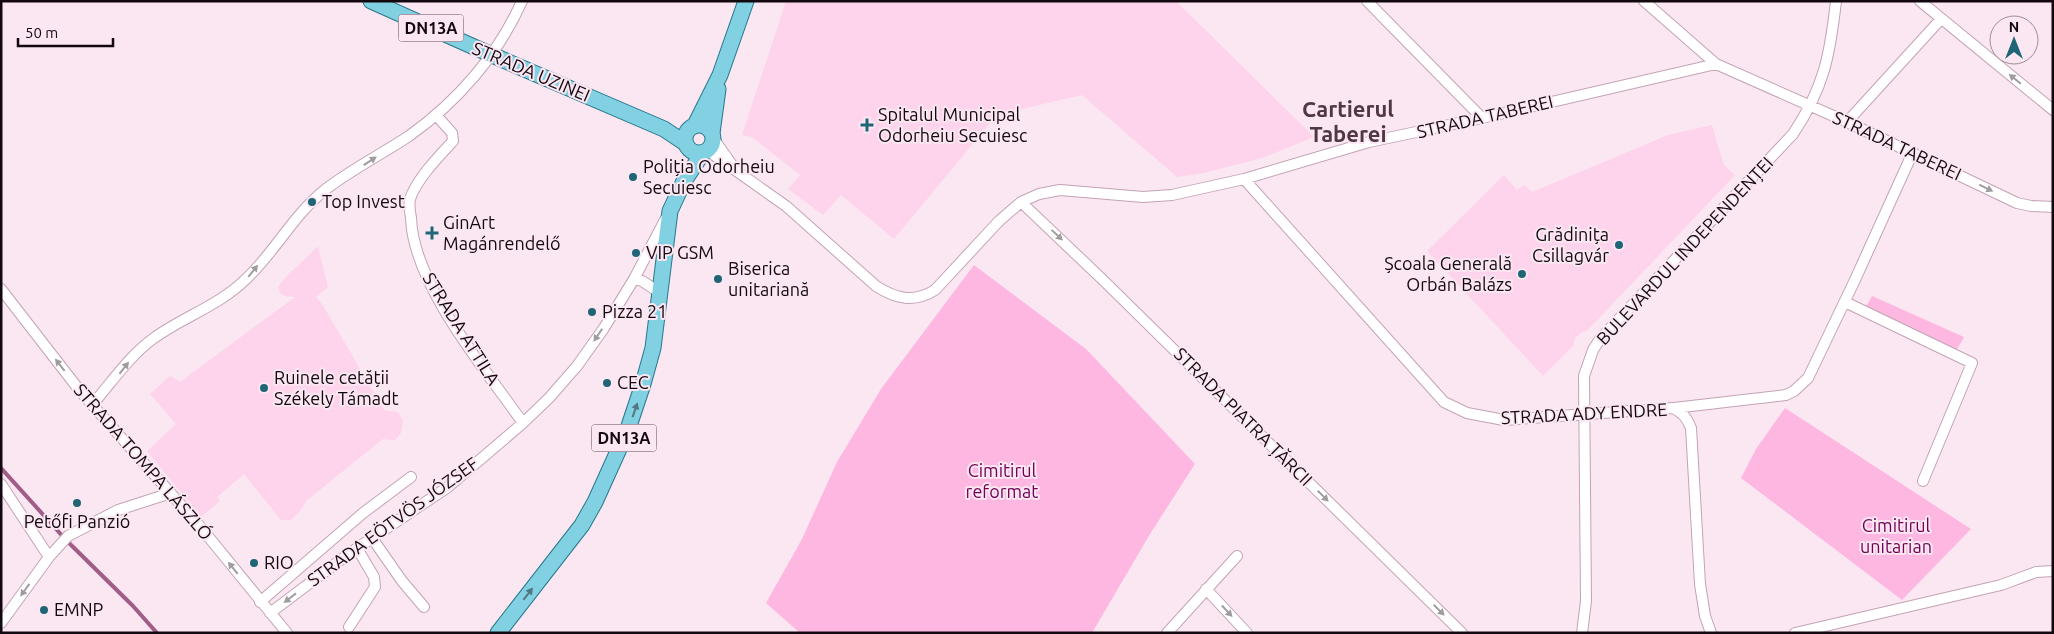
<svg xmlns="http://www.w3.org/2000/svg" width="2054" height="634" viewBox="0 0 2054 634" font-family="Ubuntu,sans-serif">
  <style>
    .built { fill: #fdd4eb }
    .green { fill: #fdb7e1 }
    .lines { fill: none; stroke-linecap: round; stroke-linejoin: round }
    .stream { stroke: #a05d87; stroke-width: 4 }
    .minor-casing { stroke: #c3a3b5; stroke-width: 12 }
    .primary-casing { stroke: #25778b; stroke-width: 17 }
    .minor { stroke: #fff; stroke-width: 10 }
    .primary { stroke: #82d1e2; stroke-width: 15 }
    .oneway { fill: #a19c9f }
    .oneway2 { fill: #507783 }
    .poi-dot { fill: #1f6575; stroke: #fbe7f2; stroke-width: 2 }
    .labels { text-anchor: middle; stroke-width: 4; stroke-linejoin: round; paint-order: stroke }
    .shield { fill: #fbe7f2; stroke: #594b53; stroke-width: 1 }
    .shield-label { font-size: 16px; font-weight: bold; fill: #13080f }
    .street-label { font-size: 18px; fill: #13080f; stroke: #fbe7f2 }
    .poi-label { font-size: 18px; fill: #13080f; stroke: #fbe7f2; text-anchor: start }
    .park-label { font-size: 18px; fill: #730055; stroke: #fbe7f2 }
    .district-label { font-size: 22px; font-weight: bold; fill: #513646; stroke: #fbe7f2 }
  </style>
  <rect width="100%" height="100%" fill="#fbe7f2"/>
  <!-- built -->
  <path class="built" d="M786 1H1176L1314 137 1262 158 1204 173 1177 177 1082 95 997 115 894 239 841 195 823 215 788 189 800 175 752 137 742 135Z
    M1712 125 1724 165 1735 175 1587 331 1582 332 1575 338 1573 346 1543 376 1427 251 1504 175 1517 190 1524 185 1532 192 1668 135Z
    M318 246 328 287 316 297 322 304 384 410 398 412 403 421 401 433 395 440 383 439 306 501 301 510 291 520H281L244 474 217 497 220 501 201 517 147 451 176 424 150 394 170 376 180 382 295 297 285 296 280 293 278 287 286 277Z"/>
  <!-- green -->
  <path class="green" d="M974 265 1086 349 1195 464 1150 534 1092 633H800L766 603 802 539 837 462 881 389Z
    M1872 296 1964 337 1956 351 1865 308Z
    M1785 408 1971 529 1902 600 1741 478 1756 449Z"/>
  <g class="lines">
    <!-- stream -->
    <path class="stream" d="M1 468 66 540 133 606 157 633"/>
    <defs>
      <path id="minor" d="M1367 1 1482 118
        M1644 1 1716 64
        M1920 1 2053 110
        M436 115 452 133 453 141C439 156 416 180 410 199 409 204 410 213 411 218 413 284 485 369 523 423
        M1847 122 1941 19
        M713 138 732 165
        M708 151 786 206 876 286C896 299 914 303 935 290L999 221 1021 202 1039 194 1060 190 1143 197 1172 195 1244 179 1369 142 1482 118 1716 64 1847 122 2017 203 2031 206 2053 207
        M1244 179 1444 402 1467 413 1504 420 1673 408C1683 413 1687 418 1691 428L1700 584 1705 616 1711 633
        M1021 202 1103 280 1462 633
        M634 279 642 281 659 292
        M1 289 80 391 198 524 287 633
        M1845 302 1972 363 1923 481
        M92 405C112 382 129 356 154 338 183 317 220 305 246 279 276 251 292 216 326 189 352 169 382 154 409 136 457 102 498 55 522 1
        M1674 408 1786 395 1794 391 1808 378 1854 282 1913 152
        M1 484 49 557
        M372 538 402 581 424 607
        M1206 589 1247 633
        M260 602 363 513 411 477
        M270 613 347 555 448 487 523 423 549 398 577 366 604 328 634 279 666 218
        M1 623 49 557 68 536 118 510 171 493
        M349 627 375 587 374 577 357 548
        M1167 633 1237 556
        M1582 633 1586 601 1584 376 1593 350 1600 339 1793 134C1824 88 1830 55 1836 1
        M1795 633 2001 585 2036 572 2053 571"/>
      <path id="primary" d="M371 1 492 55 664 129 685 143
        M685 139a14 14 0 1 1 28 0a14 14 0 1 1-28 0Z
        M695 125 720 75 746 1
        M712 133 718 89
        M498 633 582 525 595 502 628 429 643 384 653 348 670 211 684 181 702 154"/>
    </defs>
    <!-- minor casing -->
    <use href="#minor" class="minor-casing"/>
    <!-- primary casing -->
    <use href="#primary" class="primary-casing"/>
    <!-- minor -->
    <use href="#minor" class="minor"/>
    <!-- primary -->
    <use href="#primary" class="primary"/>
  </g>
  <!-- one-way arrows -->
  <defs><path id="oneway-solid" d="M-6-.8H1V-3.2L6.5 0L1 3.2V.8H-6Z" transform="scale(1.25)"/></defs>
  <g class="oneway">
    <use href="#oneway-solid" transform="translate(2015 79) rotate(-141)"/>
    <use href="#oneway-solid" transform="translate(370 161) rotate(-33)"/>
    <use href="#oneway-solid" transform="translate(1986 188) rotate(26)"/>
    <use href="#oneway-solid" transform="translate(1057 235) rotate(43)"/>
    <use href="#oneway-solid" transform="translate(253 271) rotate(-51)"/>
    <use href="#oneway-solid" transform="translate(598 335) rotate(124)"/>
    <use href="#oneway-solid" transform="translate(60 365) rotate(-128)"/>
    <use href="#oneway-solid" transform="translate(124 368) rotate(-52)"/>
    <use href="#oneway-solid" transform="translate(1323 496) rotate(45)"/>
    <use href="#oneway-solid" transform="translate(233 568) rotate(-129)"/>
    <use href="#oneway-solid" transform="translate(25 590) rotate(126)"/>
    <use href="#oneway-solid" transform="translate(290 598) rotate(142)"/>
    <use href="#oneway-solid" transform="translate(1439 610) rotate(45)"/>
    <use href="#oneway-solid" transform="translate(1227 611) rotate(47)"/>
  </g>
  <g class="oneway2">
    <use href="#oneway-solid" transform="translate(635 410) rotate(-71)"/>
    <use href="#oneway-solid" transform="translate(528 594) rotate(-52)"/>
  </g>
  <!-- markers -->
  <g class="poi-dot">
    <path d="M864.5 117.5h5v5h5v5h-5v5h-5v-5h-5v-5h5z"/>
    <circle cx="633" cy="177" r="5"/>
    <circle cx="312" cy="202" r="5"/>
    <path d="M429.5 225.5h5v5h5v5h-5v5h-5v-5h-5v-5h5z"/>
    <circle cx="1619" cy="245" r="5"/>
    <circle cx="636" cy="253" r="5"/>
    <circle cx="1522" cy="274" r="5"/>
    <circle cx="718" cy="279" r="5"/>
    <circle cx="592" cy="312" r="5"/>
    <circle cx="607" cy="383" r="5"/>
    <circle cx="264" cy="388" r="5"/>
    <circle cx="77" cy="503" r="5"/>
    <circle cx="254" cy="563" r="5"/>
    <circle cx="44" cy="610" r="5"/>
  </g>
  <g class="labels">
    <!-- shield labels -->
    <g class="shield">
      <rect x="398.5" y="14.5" width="65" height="27" rx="4"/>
      <rect x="591.5" y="424.5" width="65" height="27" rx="4"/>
    </g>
    <g class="shield-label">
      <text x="431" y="34">DN13A</text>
      <text x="624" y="444">DN13A</text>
    </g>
    <!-- street labels -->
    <g class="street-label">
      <text transform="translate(531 72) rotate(23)" y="6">STRADA UZINEI</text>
      <text transform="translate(1485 117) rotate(-13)" y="6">STRADA TABEREI</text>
      <text transform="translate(1897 146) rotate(25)" y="6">STRADA TABEREI</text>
      <text transform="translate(1685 251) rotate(-47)" y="6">BULEVARDUL INDEPENDENȚEI</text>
      <text transform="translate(461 329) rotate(58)" y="6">STRADA ATTILA</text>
      <text transform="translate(1584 414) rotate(-3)" y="6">STRADA ADY ENDRE</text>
      <text transform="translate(1243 417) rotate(45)" y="6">STRADA PIATRA ȚĂRCII</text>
      <text transform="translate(143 462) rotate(49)" y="6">STRADA TOMPA LÁSZLÓ</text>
      <text transform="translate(393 522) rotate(-36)" y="6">STRADA EÖTVÖS JÓZSEF</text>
    </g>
    <!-- poi labels -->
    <g class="poi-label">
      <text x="878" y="121">Spitalul Municipal<tspan x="878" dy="21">Odorheiu Secuiesc</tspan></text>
      <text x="643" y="173">Poliția Odorheiu<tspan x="643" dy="21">Secuiesc</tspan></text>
      <text x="322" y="208">Top Invest</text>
      <text x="443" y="229">GinArt<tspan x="443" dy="21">Magánrendelő</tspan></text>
      <text x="1609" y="241" text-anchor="end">Grădinița<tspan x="1609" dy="21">Csillagvár</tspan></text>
      <text x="646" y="259">VIP GSM</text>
      <text x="1512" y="270" text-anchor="end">Școala Generală<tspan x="1512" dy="21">Orbán Balázs</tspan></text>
      <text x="728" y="275">Biserica<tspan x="728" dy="21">unitariană</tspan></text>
      <text x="602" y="318">Pizza 21</text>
      <text x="274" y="384">Ruinele cetății<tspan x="274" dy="21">Székely Támadt</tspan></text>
      <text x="617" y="389">CEC</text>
      <text x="77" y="528" text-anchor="middle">Petőfi Panzió</text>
      <text x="264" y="569">RIO</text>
      <text x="54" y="616">EMNP</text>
    </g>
    <!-- park labels -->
    <g class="park-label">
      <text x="1002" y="477">Cimitirul<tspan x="1002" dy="21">reformat</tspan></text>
      <text x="1896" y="532">Cimitirul<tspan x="1896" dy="21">unitarian</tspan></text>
    </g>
    <!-- district labels -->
    <g class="district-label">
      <text x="1348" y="117">Cartierul<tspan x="1348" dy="25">Taberei</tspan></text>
    </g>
  </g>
  <!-- border -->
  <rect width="2054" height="634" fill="none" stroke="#13080f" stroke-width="5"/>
  <!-- north arrow -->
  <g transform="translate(2014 40)"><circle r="24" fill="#fbe7f2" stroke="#9e8e97"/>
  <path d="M0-4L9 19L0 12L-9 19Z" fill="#1f6575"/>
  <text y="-8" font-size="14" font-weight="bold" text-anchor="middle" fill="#13080f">N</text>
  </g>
  <!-- scale -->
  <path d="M18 38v8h95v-8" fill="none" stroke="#13080f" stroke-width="2.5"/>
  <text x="25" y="38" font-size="15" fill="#13080f" stroke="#fbe7f2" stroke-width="4" paint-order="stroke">50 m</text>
</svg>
